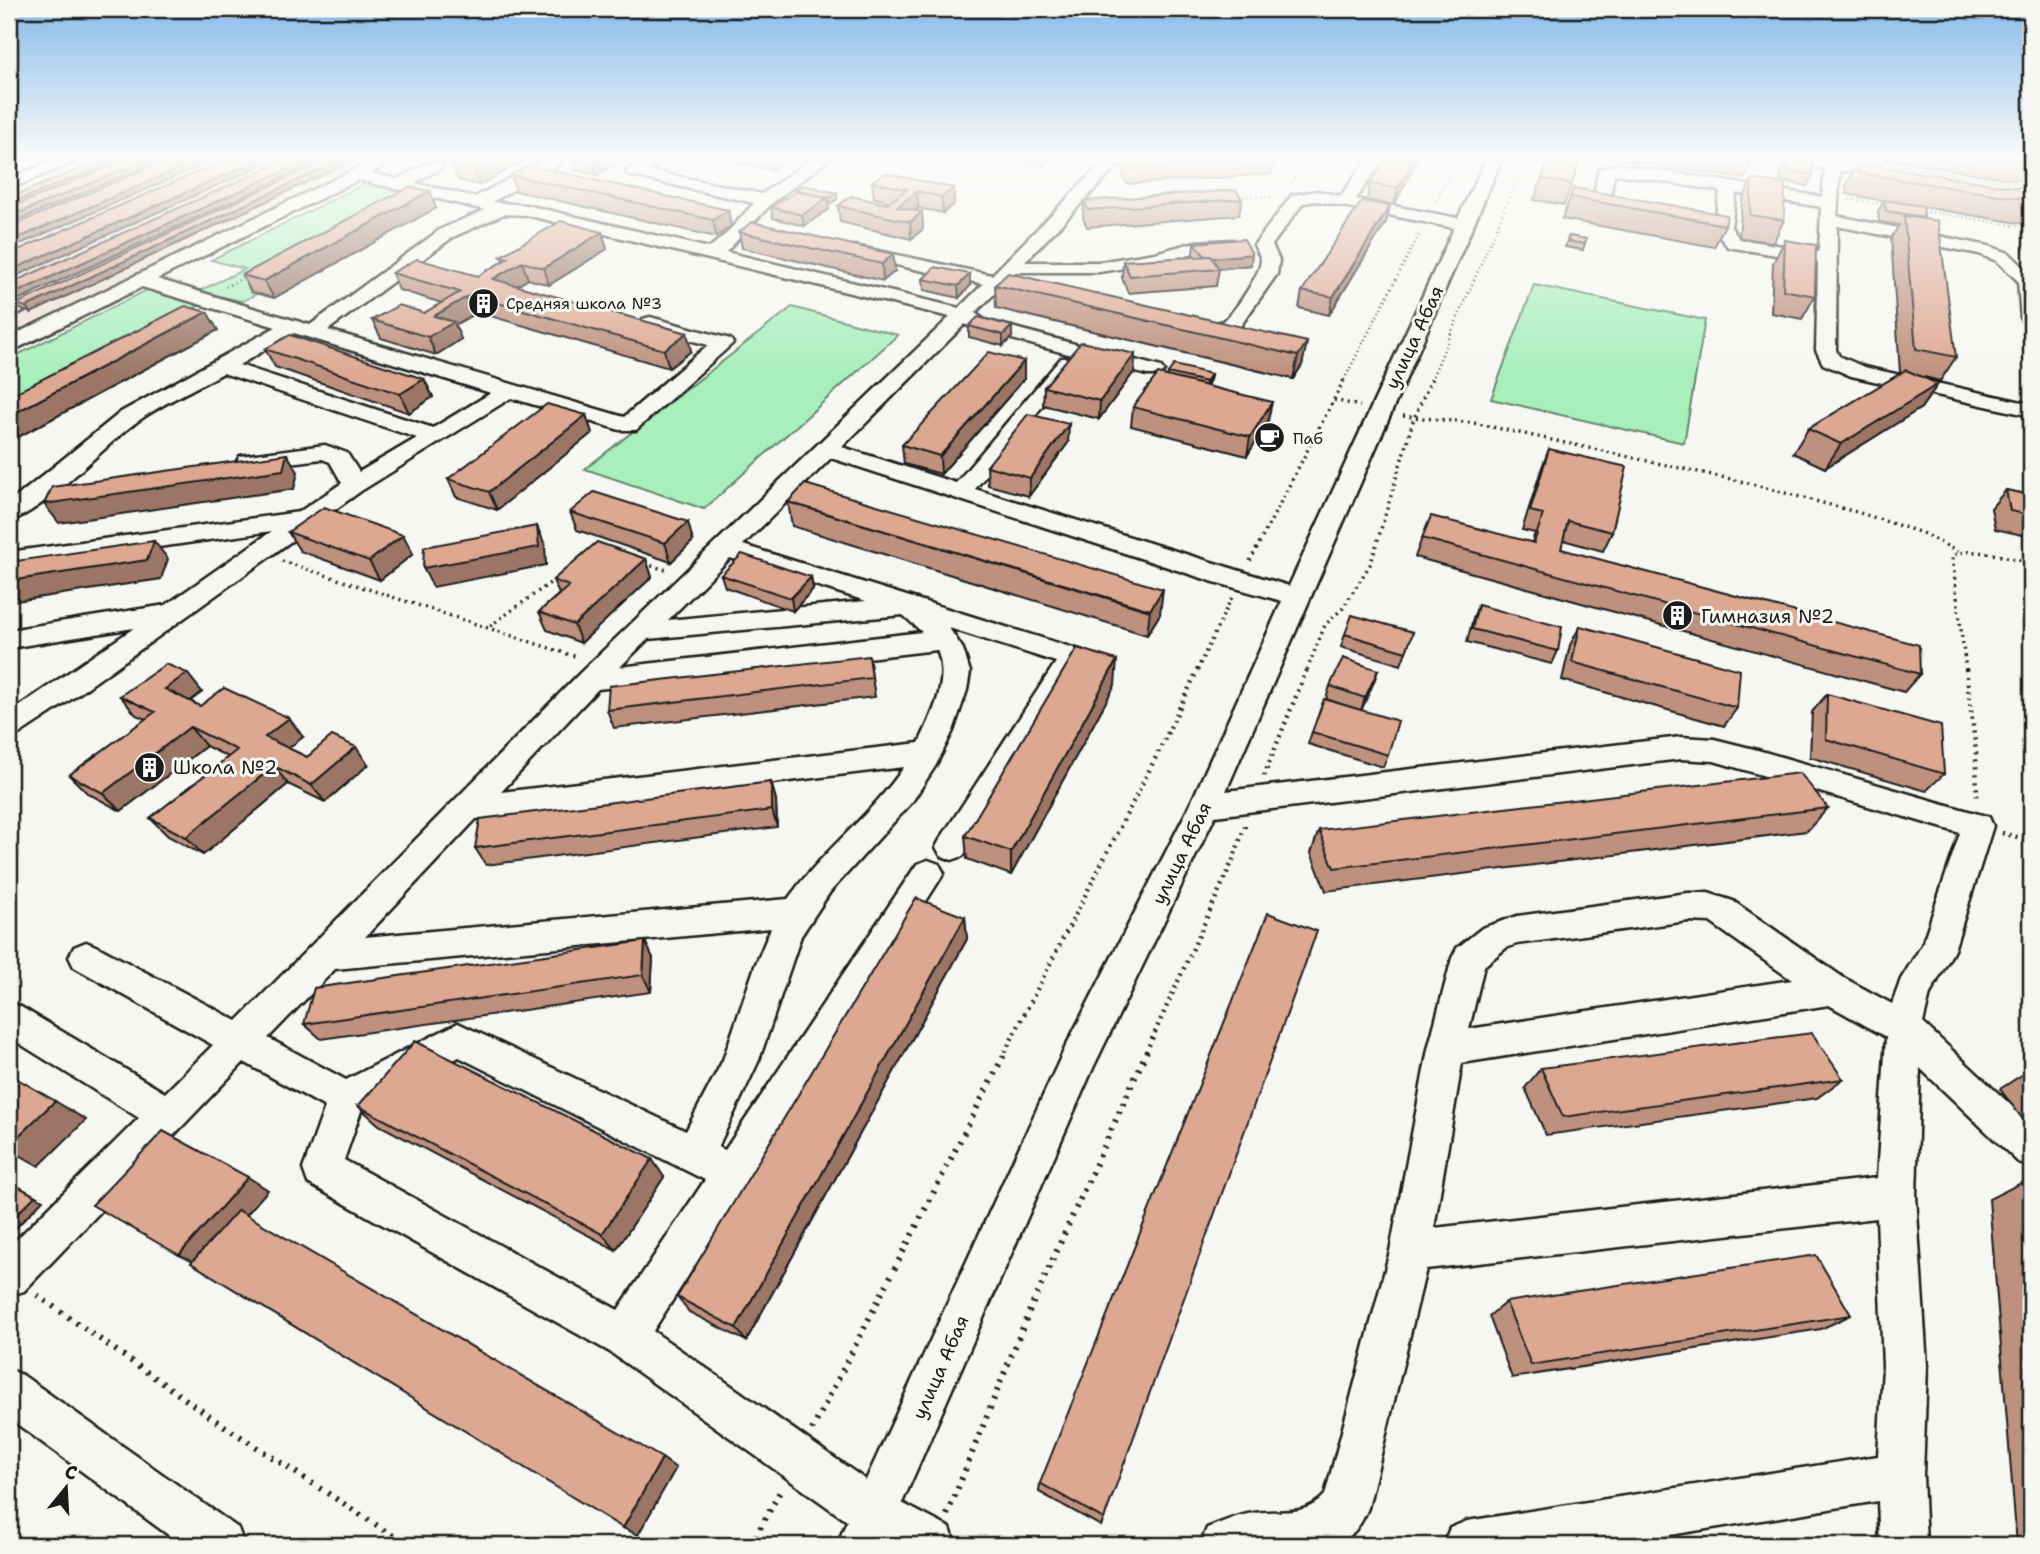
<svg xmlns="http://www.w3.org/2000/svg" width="2040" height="1554" viewBox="0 0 2040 1554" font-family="'Shantell Sans',sans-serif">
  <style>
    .built { fill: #eedfd5 }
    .green { fill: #a8efbc; stroke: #62866c; stroke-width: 2 }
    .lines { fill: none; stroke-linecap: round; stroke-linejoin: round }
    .minor-casing { stroke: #1c1c1c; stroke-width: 5 }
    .path-far3 { stroke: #1c1c1c; stroke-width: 2.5; stroke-dasharray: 1 3.5; stroke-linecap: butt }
    .path-far2 { stroke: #1c1c1c; stroke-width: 3.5; stroke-dasharray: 2 4.5; stroke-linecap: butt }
    .path-far1 { stroke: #1c1c1c; stroke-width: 4.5; stroke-dasharray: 2 5; stroke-linecap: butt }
    .path { stroke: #1c1c1c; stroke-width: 6; stroke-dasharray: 2.5 7; stroke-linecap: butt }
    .minor { fill: #f6f6f2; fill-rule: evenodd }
    .rail { stroke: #1c1c1c; stroke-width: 3.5 }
    .wall { fill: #be907e; stroke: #1c1c1c; stroke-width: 2 }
    .shaded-wall { fill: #9b7666; stroke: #1c1c1c; stroke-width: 2 }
    .building { fill: #dda892; stroke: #1c1c1c; stroke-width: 2 }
    .labels { text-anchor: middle; stroke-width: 6; stroke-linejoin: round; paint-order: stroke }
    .far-poi-label { font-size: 16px; fill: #1c1c1c; stroke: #f6f6f2; text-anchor: start }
    .street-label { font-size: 19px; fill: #1c1c1c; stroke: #f6f6f2 }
    .poi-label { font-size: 19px; fill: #1c1c1c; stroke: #f6f6f2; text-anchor: start }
  </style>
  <rect width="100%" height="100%" fill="#f6f6f2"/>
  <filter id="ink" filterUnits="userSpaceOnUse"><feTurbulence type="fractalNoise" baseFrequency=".0143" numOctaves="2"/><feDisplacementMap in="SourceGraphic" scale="14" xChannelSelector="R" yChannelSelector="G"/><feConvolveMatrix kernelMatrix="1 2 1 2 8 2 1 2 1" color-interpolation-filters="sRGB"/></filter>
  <g filter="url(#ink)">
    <!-- built -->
    <path class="built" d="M116 159H380L355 174 9 338V203Z"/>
    <!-- green -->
    <path class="green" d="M366 183 436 199 428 206 243 301 217 296 9 406V359L157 285 191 295 245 269 211 260Z
      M1534 285 1705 320 1684 443 1491 399Z
      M792 307 898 335 704 509 585 469Z"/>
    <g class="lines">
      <defs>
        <path id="minor" d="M56 159H77L75 162 9 189V178Z
          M376 159H395L371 173 397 179 428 163H440L442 166 440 169 414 183 475 197 546 159H565L563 162 492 202 526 205 709 248 726 234 754 203 628 175 626 172C637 160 648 159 664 159L648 170 762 194 811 159H829L771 204 726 252 959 308 983 284 855 256 846 251 855 246 992 275 1106 159H1157L1149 164 1118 165 1025 262H1099L1155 253 1196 242 1233 240 1242 245 1239 249 1197 252 1157 263 1099 272H1015L1009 279 1019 281 1021 285 1019 289 1000 288 975 313 985 320 1161 367 1164 371 1161 375H1147L971 328 965 324 842 447 956 483 1061 358H1075L1078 362 1075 366 975 489 1289 586 1454 228 1317 201 1303 203 1272 245 1279 260 1277 274 1239 328 1216 336 1186 331 1183 327C1193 314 1211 329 1224 320 1234 314 1262 271 1261 260 1260 256 1256 249 1254 245L1292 195 1317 191 1341 196 1367 159H1383L1356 199 1458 218 1486 159H1502L1226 791 1681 737 1714 739 1754 749 1989 817 1993 826 1954 950 1930 994 1923 1023 2031 1124V1168L2018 1162 1920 1068 1916 1196 1927 1366 1923 1475 1926 1545H1880L1878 1501 1609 1545H1443L1450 1528 1467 1521 1878 1456 1883 1366 1877 1218 1426 1269 1368 1508C1361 1525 1353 1536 1337 1545H1200L1207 1528C1223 1522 1237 1515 1254 1513 1282 1509 1304 1518 1325 1495L1390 1251 1428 1049 1452 958 1457 948 1482 928 1517 916 1688 893H1708L1733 901 1844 978 1892 1004 1901 979 1922 945 1960 833 1714 761 1681 759 1215 816 1093 1068 902 1503 950 1528 956 1545H837L847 1521 610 1352 308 1183 303 1169 325 1107 244 1062 24 1291 9 1296V1247L139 1118 9 1037V1002L21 1007 165 1093 213 1045 74 967 69 957 74 947 86 942 98 947 237 1021 580 673 950 317 526 215 504 214 453 237 328 330 624 417 708 345 643 327 640 323 643 319 650 317 730 339 733 343 636 430H620L511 398 361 491 63 705 19 734 9 737V713L134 628 9 648V630L166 605 272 531 9 568V552L299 512 342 483 330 462 322 459 248 468 240 466 237 461 240 456 325 445 347 453 359 472 417 438 223 373C195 389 164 402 138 421 104 445 43 513 9 521V503L121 412 276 327 142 287 16 349 9 351V337ZM358 180 485 210 441 229 310 325 157 279ZM294 333 491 393 433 428 239 365ZM831 458 1214 582 1282 601 1190 805 1066 1046 866 1480 653 1331 944 873 939 864 928 860 917 864 725 1150 718 1147 759 1060 801 936 830 892 912 802 936 765 953 731 967 690 970 672 963 649 949 628 1056 662 941 838 936 847 941 856 952 860 963 856 1087 658 1083 651 743 545ZM730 558 866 601 668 620ZM903 615 922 632 620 667 648 639ZM937 650C950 681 932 715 919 743L501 792 598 689ZM904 767C871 816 822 851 788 899L365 937 476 819ZM1688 921 1710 922 1792 980 1469 1029 1484 966 1506 948 1517 944ZM771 928 755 966 723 1060 686 1131 458 1023 346 1080 268 1038 335 969ZM1829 1005 1886 1037 1877 1178 1434 1228 1462 1063ZM459 1057 705 1180 618 1310 344 1160 361 1111Z
          M1785 159H1821L1858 165 1860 168 1858 171H1840L1837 216 1989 246 2009 253 2031 274V325L2021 319 2018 281 1997 261 1979 254 1837 226 1836 350 1839 356 1864 367 2031 404V416L1851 376 1823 364 1816 350 1818 262 1728 247 1715 231 1688 226 1685 222 1688 218 1715 220 1720 191 1618 174 1614 175 1610 198 1637 206 1639 210 1637 214 1631 215 1595 205 1593 201 1598 172 1600 169 1618 164 1822 197 1825 169 1793 164ZM1736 193 1821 207 1819 252 1739 239 1731 227Z
          M52 284 59 286 61 290 59 294 9 318V305Z
          M9 1369 24 1376 238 1528 244 1545H182L9 1418Z"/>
      </defs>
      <!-- minor casing -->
      <use href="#minor" class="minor-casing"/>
      <!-- path-far3 -->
      <path class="path-far3" d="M1748 161 1777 165
        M1869 161 2031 186
        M1292 182 1307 159
        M1234 196 1274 197
        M1850 199 1886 205
        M1436 201 1458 159
        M1919 210 2031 228
        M226 287 246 276
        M1344 380 1420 233
        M1431 380 1526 159"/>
      <!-- path-far2 -->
      <path class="path-far2" d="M1334 400 1360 406
        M1403 416 1474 423 1744 482 1860 513 1922 533 1958 552
        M282 561 577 657
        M1250 561 1345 378
        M645 564 670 571
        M490 626 557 578
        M1197 670 1232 597
        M1307 670 1325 625 1343 608 1371 563 1414 418 1432 378
        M1966 670 1952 557C1968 544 2011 559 2031 563"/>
      <!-- path-far1 -->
      <path class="path-far1" d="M1966 669 1976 751 1977 801
        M1264 776 1307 669
        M2002 833 2031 841
        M1005 1052 1158 753 1198 669
        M1146 1052 1233 860 1246 823"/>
      <!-- path -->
      <path class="path" d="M37 1295 215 1420 407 1545
        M812 1430 1006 1051
        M947 1515 1029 1312 1147 1051
        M751 1545 782 1488"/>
      <!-- minor -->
      <use href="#minor" class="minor"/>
      <!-- rail -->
      <path class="rail" d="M9 177 54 159"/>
    </g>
    <!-- wall -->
    <path class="wall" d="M463 159H527L479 185 458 180 452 164Z
      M574 159H624L597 175 575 170 571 160Z
      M737 159H788L772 170 738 163Z
      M1027 159H1052L1044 166 1027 162Z
      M1152 159H1273L1271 174 1128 184 1123 177 1124 160Z
      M1418 159 1394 205 1367 200 1370 184Z
      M1549 159 1572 184 1564 205 1534 200Z
      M1619 159H1754L1744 179Z
      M1883 159H2031V182Z
      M1787 160 1813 175 1807 186 1780 181 1782 170Z
      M349 162 31 313 20 309 16 304Z
      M1858 163 2031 190V225L1923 207 1924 217 1923 219 1956 357 1940 381 1924 377 1938 384 1921 408 1825 468 1793 453 1808 429 1901 373H1900L1891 238 1899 225 1879 222 1878 211 1884 201 1847 194 1846 185Z
      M511 175 728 210 731 226 716 237 516 191Z
      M1752 179 1784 220 1773 243 1739 237 1742 201Z
      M872 182 954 188V204L943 213 918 208 914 211 922 212 923 229 911 239 840 222 838 206 887 204 890 202 874 198Z
      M1574 188 1725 225 1714 247 1562 219Z
      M795 189 837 193V199L830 204 828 203 829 209 804 226 773 218 771 207 796 192Z
      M430 191 436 208 274 298 251 292 242 275Z
      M1242 199 1239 215 1087 227 1083 218 1084 201Z
      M1390 206 1386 222 1329 315 1299 308 1302 291Z
      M602 232 607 249 549 285 528 279 517 286 687 333 691 351 669 368 477 312 455 325 461 339 436 355 381 338 372 320 424 313 442 303 399 290 392 273 478 276 503 261 501 256Z
      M739 232 893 254 895 271 883 281 742 248Z
      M1569 236 1586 239 1583 250 1565 247Z
      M1785 240 1815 296 1802 319 1771 313 1773 263Z
      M1194 243 1251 265 1219 269 1216 286 1128 293 1122 278 1123 261 1195 257 1193 254Z
      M923 279 970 286 959 298 924 290Z
      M995 285 1307 342 1302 365 1293 379 996 308Z
      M969 326 1012 337 1003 346 969 337Z
      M265 349 424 379 433 397 409 413 275 367Z
      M1135 354 1134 372 1099 419 1043 405 1044 387Z
      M1024 361V379L941 474 904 464 902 445Z
      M1168 373 1211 374 1210 380 1206 386 1268 421 1247 456 1131 426 1133 407 1168 377Z
      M586 415 592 433 497 510 456 497 448 479Z
      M1068 443 1029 496 988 485 987 466Z
      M1549 449 1612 532 1603 551 1563 540 1561 549 1920 674 1904 692 1415 557 1422 538 1532 542 1535 533 1522 530 1542 467Z
      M2006 490 2031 495V537L1995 529 1991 508Z
      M788 502 1160 614 1147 635 792 526Z
      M570 512 693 541 671 562 577 530Z
      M288 532 403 535 413 554 380 580 300 551Z
      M646 559 652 577 581 643 547 630 539 612 559 594 553 580Z
      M721 575 811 577 813 589 793 611 725 587Z
      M1478 605 1558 651 1552 664 1467 642 1473 618Z
      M1580 626 1737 708 1724 726 1562 680 1570 645Z
      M1413 632 1401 665 1341 647 1345 634Z
      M869 656 875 697 614 728 607 710Z
      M1378 670 1361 710 1388 755 1383 767 1308 744 1312 732 1350 707 1326 699 1330 686Z
      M187 673 202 692 190 701 200 706 303 737 288 748 307 757 368 765 325 802 288 784 203 855 168 836 150 818 228 757 206 746 121 811 87 793 69 775 146 719 136 715 120 696Z
      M1115 685 1011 875 967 859 965 836Z
      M1827 694 1944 774 1926 791 1810 757 1812 712Z
      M771 782 776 800 777 827 486 865 475 848Z
      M1828 808 1807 831 1326 891 1311 853 1319 830Z
      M965 917 967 939 746 1341 689 1312 677 1297Z
      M653 958 651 992 321 1039 304 1024Z
      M1541 1068 1843 1079 1817 1098 1546 1135 1525 1088Z
      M2031 1069V1130L2000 1089Z
      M358 1106 664 1177 616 1250 379 1125Z
      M2023 1182 2031 1185V1545H2017L1989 1199Z
      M1506 1302 1851 1315 1821 1329 1512 1378 1489 1316Z
      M1040 1483 1104 1519 1101 1526 1039 1492Z"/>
    <!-- shaded-wall -->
    <path class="shaded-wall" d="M119 159H135L9 211V204Z
      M149 159H164L9 224V217Z
      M201 159H216L9 249V242Z
      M261 159H276L9 279V271Z
      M310 159H321L322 160 9 304V296Z
      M343 159H347L349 162 31 313 26 307Z
      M492 159H527L479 185 474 169Z
      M604 159H624L597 175 594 164Z
      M770 159H788L772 170Z
      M1044 159H1052L1044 166Z
      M1414 159H1418L1394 205 1398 188Z
      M954 188V204L943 213 942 197Z
      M430 191 436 208 274 298 264 281Z
      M917 191 918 208 902 220 897 207Z
      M837 193V199L830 204 829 198Z
      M827 198 829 209 804 226 802 215Z
      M1390 206 1386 222 1329 315 1333 297Z
      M728 210 731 226 716 237 713 220Z
      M922 212 923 229 911 239 910 222Z
      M602 232 607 249 549 285 544 268Z
      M893 254 895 271 883 281 882 264Z
      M1252 254 1251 265 1205 270 1206 259Z
      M522 262 528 279 499 297 493 279Z
      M970 274V286L959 298 958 286Z
      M470 295 477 312 455 325 461 339 436 355 428 337 434 316Z
      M207 312 218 330 9 442V416Z
      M1012 326V337L1003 346V335Z
      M687 333 691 351 669 368 664 350Z
      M1307 342 1302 365 1293 379 1298 356Z
      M1135 354 1134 372 1099 419 1100 401Z
      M1024 361V379L941 474 940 456Z
      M1211 374 1210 380 1205 388 1206 382Z
      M424 379 433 397 409 413 400 394Z
      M1938 384 1921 408 1825 468 1841 444Z
      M1272 402 1268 421 1247 456 1250 437Z
      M586 415 592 433 497 510 489 492Z
      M1069 424 1068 443 1029 496 1030 478Z
      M287 454 298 472 294 489 59 523 44 504Z
      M688 522 693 541 671 562 665 543Z
      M537 526 545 545 546 565 433 587 423 568Z
      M403 535 413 554 380 580 369 561Z
      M154 541 168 559 161 579 9 602V581Z
      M646 559 652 577 581 643 574 625Z
      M811 577 813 589 793 611 791 598Z
      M1163 589 1160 614 1147 635 1150 610Z
      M9 655 15 661 9 675Z
      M1117 660 1115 685 1011 875V852Z
      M1378 670 1374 682 1361 711 1365 698Z
      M187 673 202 692 181 708 165 689Z
      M289 718 303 737 279 755 265 737Z
      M190 727 206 746 121 811 103 793Z
      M356 747 368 765 325 802 311 785Z
      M274 766 288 784 203 855 186 837Z
      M771 782 776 800 777 827 772 810Z
      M965 917 967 939 746 1341 736 1328Z
      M645 941 653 958 651 992 643 975Z
      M55 1101 86 1120 39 1166 9 1149V1145Z
      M652 1159 664 1177 616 1250 602 1234Z
      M248 1177 268 1190 202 1266 179 1255Z
      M10 1182 43 1200 9 1235V1222Z
      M662 1458 676 1468 638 1535 623 1528Z"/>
    <!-- building -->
    <path class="building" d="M104 159H119L9 204V198Z
      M128 159H149L9 217V208Z
      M169 159H201L9 242V227Z
      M227 159H261L9 271V254Z
      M288 159H310L9 296V284Z
      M328 159H343L26 307 16 304Z
      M463 159H492L474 169 452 164Z
      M574 159H604L594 164 571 160Z
      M1152 159H1264L1129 168 1124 160Z
      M1385 159H1414L1398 188 1370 184Z
      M1549 159H1580L1572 184 1542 179Z
      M1996 159H2031V164Z
      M1787 160 1813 164V175L1786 170Z
      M1858 163 2031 190V200L1858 173Z
      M528 165 728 210 713 220 511 175Z
      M884 173 954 188 942 197 917 191 897 207 922 212 910 222 838 206 851 196 887 204 907 189 872 182Z
      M1752 179 1785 184 1784 220 1750 215Z
      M803 185 837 193 829 198 795 189Z
      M409 187 430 191 264 281 242 275Z
      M1574 188 1727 215 1725 225 1570 197Z
      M1236 190 1242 199 1088 210 1084 201Z
      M797 191 827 198 802 215 771 207Z
      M1884 200 1923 206 1924 217 1886 211Z
      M1362 201 1390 206 1333 297 1302 291Z
      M1904 216 1938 221 1956 357 1916 349Z
      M561 221 602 232 544 268 522 262 493 279 687 333 664 350 470 295 434 316 454 322 428 337 372 320 399 305 424 313 460 292 392 273 417 259 478 276 508 258 501 256Z
      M752 222 893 254 882 264 739 232Z
      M1569 236 1586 239 1585 244 1567 241Z
      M1244 239 1252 254 1212 258 1211 256H1205L1194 243Z
      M1785 240 1816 245 1815 296 1783 290Z
      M1211 256 1219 269 1130 276 1123 261Z
      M935 267 970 274 958 286 923 279Z
      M1008 273 1307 342 1298 356 995 285Z
      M185 306 207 312 9 416V396Z
      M978 317 1012 326 1003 335 969 326Z
      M290 335 424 379 400 394 265 349Z
      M1081 342 1135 354 1100 401 1044 387Z
      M989 352 1024 361 940 456 902 445Z
      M1174 365 1211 374 1206 382 1168 373Z
      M1906 370 1938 384 1841 444 1808 429Z
      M1158 374 1272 402 1250 437 1133 407Z
      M547 404 586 415 489 492 448 479Z
      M1028 414 1069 424 1030 478 987 466Z
      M1549 449 1627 467 1612 532 1568 521 1561 549 1919 645 1920 674 1422 538 1431 516 1534 543 1543 514 1530 511Z
      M287 454 283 470 44 504 52 487Z
      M805 484 1163 589 1150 610 788 502Z
      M2006 490 2031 495V515L2010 511Z
      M594 492 688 522 665 543 570 512Z
      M324 507 403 535 369 561 288 532Z
      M537 526 539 547 423 568 424 547Z
      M154 541 147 560 9 581V562Z
      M597 542 646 559 574 625 539 612 569 586 553 580Z
      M742 554 811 577 791 598 721 575Z
      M1478 605 1562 627 1558 651 1472 629Z
      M1352 615 1413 632 1406 652 1345 634Z
      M1580 626 1740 670 1737 708 1572 662Z
      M1077 648 1117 660 1011 852 965 836Z
      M869 656 872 678 607 710 609 686Z
      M1343 658 1378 670 1365 698 1330 686Z
      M166 664 187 673 165 689 200 706 224 688 289 718 265 737 307 757 332 736 356 747 311 785 274 766 186 837 150 818 237 750 190 727 103 793 69 775 155 712 120 696Z
      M1827 694 1941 726 1944 774 1826 739Z
      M1324 699 1398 721 1388 755 1312 732Z
      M1800 773 1828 808 1334 868 1319 830Z
      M771 782 772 810 475 848 480 819Z
      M916 898 965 917 736 1328 677 1297Z
      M1268 913 1317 931 1104 1519 1040 1483Z
      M645 941 643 975 304 1024 314 988Z
      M1812 1033 1843 1079 1563 1117 1541 1068Z
      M415 1041 652 1159 602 1234 358 1106Z
      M9 1074 55 1101 9 1145Z
      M163 1131 248 1177 179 1255 92 1205Z
      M10 1182 35 1196 9 1222V1184Z
      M2023 1182 2031 1185V1266Z
      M238 1210 662 1458 623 1528 191 1263Z
      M1816 1255 1851 1315 1531 1365 1506 1302Z"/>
  </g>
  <!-- sky -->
  <linearGradient id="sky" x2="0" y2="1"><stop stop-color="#87baeb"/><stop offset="0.42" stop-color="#fbfbf9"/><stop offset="1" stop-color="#fbfbf9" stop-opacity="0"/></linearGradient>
  <rect width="2040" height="376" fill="url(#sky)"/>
  <!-- icons -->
  <defs>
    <symbol id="building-disc" viewBox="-11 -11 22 22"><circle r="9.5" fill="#1c1c1c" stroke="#f6f6f2"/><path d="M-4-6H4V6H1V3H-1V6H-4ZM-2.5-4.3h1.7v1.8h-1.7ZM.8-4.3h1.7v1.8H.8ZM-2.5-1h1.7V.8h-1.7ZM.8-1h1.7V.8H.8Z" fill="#fff"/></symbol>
    <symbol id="cafe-disc" viewBox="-11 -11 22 22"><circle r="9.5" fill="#1c1c1c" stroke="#f6f6f2"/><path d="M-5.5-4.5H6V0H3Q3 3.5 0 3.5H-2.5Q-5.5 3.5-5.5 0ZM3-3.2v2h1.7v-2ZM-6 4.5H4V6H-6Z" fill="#fff"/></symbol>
  </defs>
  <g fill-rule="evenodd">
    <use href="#building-disc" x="466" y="286" width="35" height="35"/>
    <use href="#cafe-disc" x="1252" y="420" width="35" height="35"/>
    <use href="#building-disc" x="1660" y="598" width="35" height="35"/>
    <use href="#building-disc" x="132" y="750" width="35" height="35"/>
  </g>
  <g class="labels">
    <!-- far-poi labels -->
    <g class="far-poi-label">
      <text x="506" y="309">Средняя школа №3</text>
      <text x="1293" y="444">Паб</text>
    </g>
    <!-- street labels -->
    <g class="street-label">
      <text transform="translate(1414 337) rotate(-65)" y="7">улица Абая</text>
      <text transform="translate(1181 853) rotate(-64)" y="7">улица Абая</text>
      <text transform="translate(940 1367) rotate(-66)" y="7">улица Абая</text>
    </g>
    <!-- poi labels -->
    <g class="poi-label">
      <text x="1701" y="623">Гимназия №2</text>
      <text x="173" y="774">Школа №2</text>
    </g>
  </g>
  <!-- margin -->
  <rect width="2040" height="1554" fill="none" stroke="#f6f6f2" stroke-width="35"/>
  <rect x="18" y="18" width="2005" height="1519" fill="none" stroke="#1c1c1c" stroke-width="2.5" filter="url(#ink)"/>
  <!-- north arrow -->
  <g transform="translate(66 1488) rotate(18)" stroke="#f6f6f2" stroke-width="5" paint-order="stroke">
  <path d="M0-5L12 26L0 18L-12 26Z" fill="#1c1c1c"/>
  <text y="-10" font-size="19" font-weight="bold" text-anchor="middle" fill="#1c1c1c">С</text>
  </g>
</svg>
